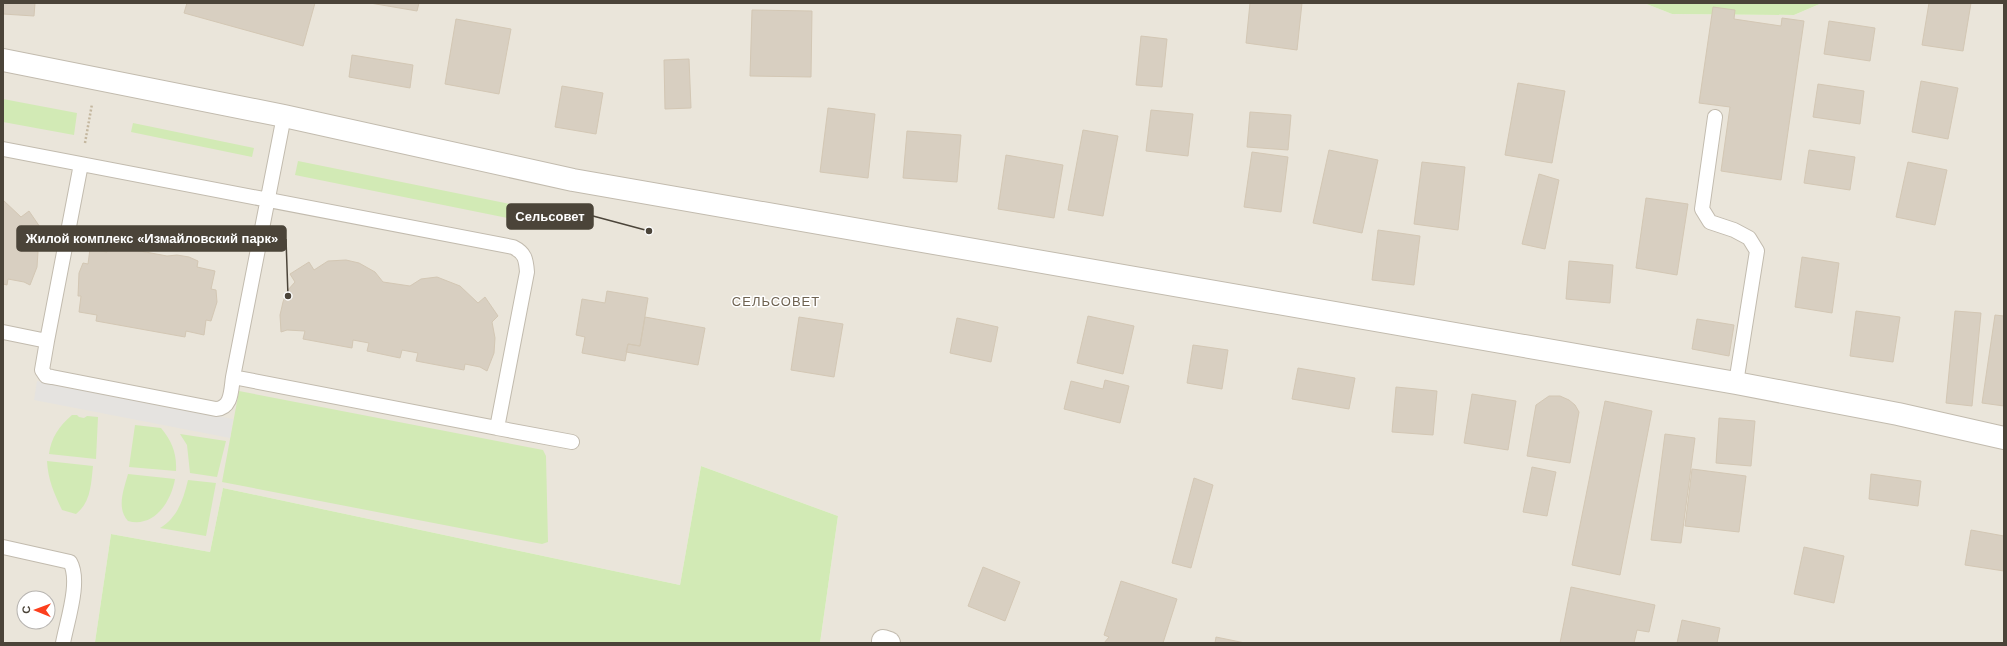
<svg xmlns="http://www.w3.org/2000/svg" width="2007" height="646" viewBox="0 0 2007 646" font-family="Helvetica,sans-serif">
  <style>
    .residential { fill: #eae5da; fill-rule: evenodd }
    .green { fill: #d2eab5 }
    .parking { fill: #e5e3e0 }
    .building { fill: #d8cfc1; stroke: #d3c7b4 }
    .lines { fill: none; stroke-linecap: round; stroke-linejoin: round }
    .service-casing { stroke: #c2bbae; stroke-width: 16 }
    .minor-casing { stroke: #c2bbae; stroke-width: 24 }
    .tertiary-casing { stroke: #c2bbae; stroke-width: 24 }
    .path { stroke: #c4b79f; stroke-width: 2.5; stroke-dasharray: 2 2; stroke-linecap: butt }
    .service { stroke: #fff; stroke-width: 14 }
    .minor { stroke: #fff; stroke-width: 22 }
    .tertiary { stroke: #fff; stroke-width: 22 }
    .labels { text-anchor: middle; stroke-width: 3; stroke-linejoin: round; paint-order: stroke }
    .neighbourhood-label { font-size: 13px; letter-spacing: 1px; fill: #6e6250; stroke: #fff }
    .leader { fill: none; stroke: #4b4439; stroke-width: 1.5 }
    .callout-dot { fill: #4b4439; stroke: #fff; stroke-width: 1.5 }
    .callout { fill: #4b4439; stroke: #4b4439; stroke-width: 1.5 }
    .callout-label { font-size: 13px; text-anchor: middle; font-weight: bold; fill: #fff }
  </style>
  <rect width="100%" height="100%" fill="#f6f3ec"/>
  <!-- residential -->
  <path class="residential" d="M3 3H1644L1672 14 1794 15 1822 3H2004V643H820L838 516 701 466 680 585 223 488 210 552 111 534 95 642 99 643H3ZM24 598H48V622H24Z"/>
  <!-- green -->
  <path class="green" d="M1644 3H1822L1794 15 1672 14Z
    M3 99 77 113 74 135 3 122Z
    M133 123 254 148 252 157 131 132Z
    M298 161 540 210 537 224 295 175Z
    M239 391 543 450 546 456 548 542 542 544 222 482Z
    M72 415H77L79 417 84 418 87 416 98 417 96 459 49 454C51 438 59 426 72 415Z
    M135 425 161 428C172 441 177 454 176 471L129 467Z
    M180 434 226 441 217 477 190 473 187 445Z
    M47 461 93 466C91 484 91 502 76 514L62 510C54 493 48 480 47 461Z
    M701 466 838 516 820 643 95 642 111 534 210 552 223 488 680 585Z
    M128 474 175 479C171 502 154 528 128 521 116 508 124 489 128 474Z
    M188 480 216 483 206 536 160 528C178 517 183 500 188 480Z"/>
  <!-- parking -->
  <path class="parking" d="M37 381 233 419 230 438 34 400Z"/>
  <!-- building -->
  <path class="building" d="M3 3H35L34 16 3 14Z
    M187 3H315L303 46 184 13Z
    M370 3H419L417 11Z
    M1250 3H1302L1297 50 1246 43Z
    M1929 3H1971L1963 51 1922 45Z
    M1713 7 1735 10 1734 19 1781 26 1782 18 1804 21 1781 180 1721 171 1730 107 1699 103Z
    M752 10 812 11 811 77 750 76Z
    M456 19 511 29 499 94 445 84Z
    M1829 21 1875 28 1870 61 1824 54Z
    M1141 36 1167 39 1162 87 1136 85Z
    M352 55 413 65 410 88 349 77Z
    M689 59 691 108 665 109 664 60Z
    M1921 81 1958 88 1948 139 1912 132Z
    M1518 83 1565 91 1552 163 1505 155Z
    M1818 84 1864 91 1860 124 1813 117Z
    M562 86 603 93 596 134 555 127Z
    M828 108 875 114 868 178 820 172Z
    M1151 110 1193 114 1188 156 1146 151Z
    M1250 112 1291 115 1288 150 1247 147Z
    M1083 130 1118 136 1103 216 1068 210Z
    M907 131 961 135 957 182 903 178Z
    M1329 150 1378 160 1362 233 1313 223Z
    M1809 150 1855 157 1850 190 1804 183Z
    M1252 152 1288 157 1281 212 1244 207Z
    M1006 155 1063 165 1054 218 998 209Z
    M1422 162 1465 167 1458 230 1414 224Z
    M1908 162 1947 170 1935 225 1896 217Z
    M1539 174 1559 180 1545 249 1522 244Z
    M1646 198 1688 204 1677 275 1636 268Z
    M3 200 21 217 29 211 42 230 35 236 38 252 37 267 30 285 24 282 8 279 7 285 3 284Z
    M1378 230 1420 236 1414 285 1372 280Z
    M118 244 127 245 135 250 167 256 177 255 189 257 198 261 197 267 215 271 211 289 216 290 217 302 211 321 206 320 204 335 186 331 185 337 96 321 97 315 79 312 81 296H78L79 273 83 263 88 264 90 249 107 252 109 245Z
    M1802 257 1839 263 1832 313 1795 307Z
    M346 260 359 263 375 272 383 282 410 286 421 279 437 277 460 286 478 303 485 297 498 316 492 322 495 338 494 353 487 371 480 367 465 364 464 370 416 361 418 353 402 350 400 358 367 351 369 343 353 340 352 348 303 339 305 331 287 330 281 332 280 315 283 302 287 291 295 282 290 274 309 262 314 270 328 261Z
    M1569 261 1613 265 1610 303 1566 299Z
    M607 291 648 298 640 346 628 344 625 361 582 353 585 337 576 335 582 299 605 303Z
    M1856 311 1900 317 1893 362 1850 356Z
    M1955 311 1981 313 1972 406 1946 403Z
    M1995 315 2004 316V406L1982 403Z
    M1088 316 1134 326 1123 374 1077 363Z
    M645 317 705 328 698 365 626 352 628 344 640 346Z
    M799 317 843 324 834 377 791 370Z
    M957 318 998 327 991 362 950 353Z
    M1697 319 1734 325 1729 356 1692 349Z
    M1193 345 1228 350 1222 389 1187 383Z
    M1298 368 1355 378 1349 409 1292 399Z
    M1105 380 1129 386 1120 423 1064 409 1071 381 1103 389Z
    M1396 387 1437 391 1433 435 1392 432Z
    M1472 394 1516 401 1508 450 1464 443Z
    M1549 396H1560L1569 400 1575 405 1579 412 1570 463 1527 456 1536 405Z
    M1605 401 1652 411 1620 575 1572 565Z
    M1719 418 1755 421 1751 466 1716 463Z
    M1665 434 1695 438 1681 543 1651 540Z
    M1532 467 1556 472 1547 516 1523 512Z
    M1692 469 1746 476 1739 532 1685 526Z
    M1871 474 1921 481 1918 506 1869 499Z
    M1194 478 1213 485 1191 568 1172 563Z
    M1971 530 2004 536V571L1965 565Z
    M1804 547 1844 556 1834 603 1794 594Z
    M983 567 1020 582 1005 621 968 606Z
    M1121 581 1177 599 1163 643H1104L1109 637 1104 635Z
    M1571 587 1655 605 1649 632 1637 630 1634 643H1560Z
    M1682 620 1720 628 1717 643H1677Z
    M1216 637 1245 643H1215Z"/>
  <g class="lines">
    <defs>
      <path id="service" d="M1715 117 1702 209 1710 222 1734 230 1749 238 1757 251 1736 383
        M3 149 513 247C525 253 526 259 527 272L497 428 233 377C231 390 232 408 216 409L52 377 46 376 42 370 47 341 3 332
        M47 341 81 164
        M233 377 284 116
        M497 428 572 442
        M3 547 70 562C81 581 67 621 63 643"/>
      <path id="minor" d="M883 641 889 643"/>
      <path id="tertiary" d="M3 60 284 116 573 180 1736 383 1898 414 2004 438"/>
    </defs>
    <!-- service casing -->
    <use href="#service" class="service-casing"/>
    <!-- minor casing -->
    <use href="#minor" class="minor-casing"/>
    <!-- tertiary casing -->
    <use href="#tertiary" class="tertiary-casing"/>
    <!-- path -->
    <path class="path" d="M85 143 92 104"/>
    <!-- service -->
    <use href="#service" class="service"/>
    <!-- minor -->
    <use href="#minor" class="minor"/>
    <!-- tertiary -->
    <use href="#tertiary" class="tertiary"/>
  </g>
  <g class="labels">
    <!-- neighbourhood labels -->
    <g class="neighbourhood-label">
      <text x="776" y="306">СЕЛЬСОВЕТ</text>
    </g>
  </g>
  <!-- callouts -->
  <path class="leader" d="M649 231L593 216M288 296L286 239"/>
  <g class="callout-dot">
    <circle cx="649" cy="231" r="4"/>
    <circle cx="288" cy="296" r="4"/>
  </g>
  <g class="callout">
    <rect x="507" y="204" width="86" height="25" rx="4"/>
    <rect x="17" y="226" width="269" height="25" rx="4"/>
  </g>
  <g class="callout-label">
    <text x="550" y="221">Сельсовет</text>
    <text x="152" y="243">Жилой комплекс «Измайловский парк»</text>
  </g>
  <!-- border -->
  <rect width="2007" height="646" fill="none" stroke="#4b4439" stroke-width="8"/>
  <!-- north arrow -->
  <g transform="translate(36 610) rotate(271)"><circle r="19" fill="#ffffff" stroke="#b7b4b0"/>
  <path d="M0-3L7 15L0 10L-7 15Z" fill="#fc3f1d"/>
  <text y="-6" font-size="11" font-weight="bold" text-anchor="middle" fill="#4b4439">С</text>
  </g>
</svg>
